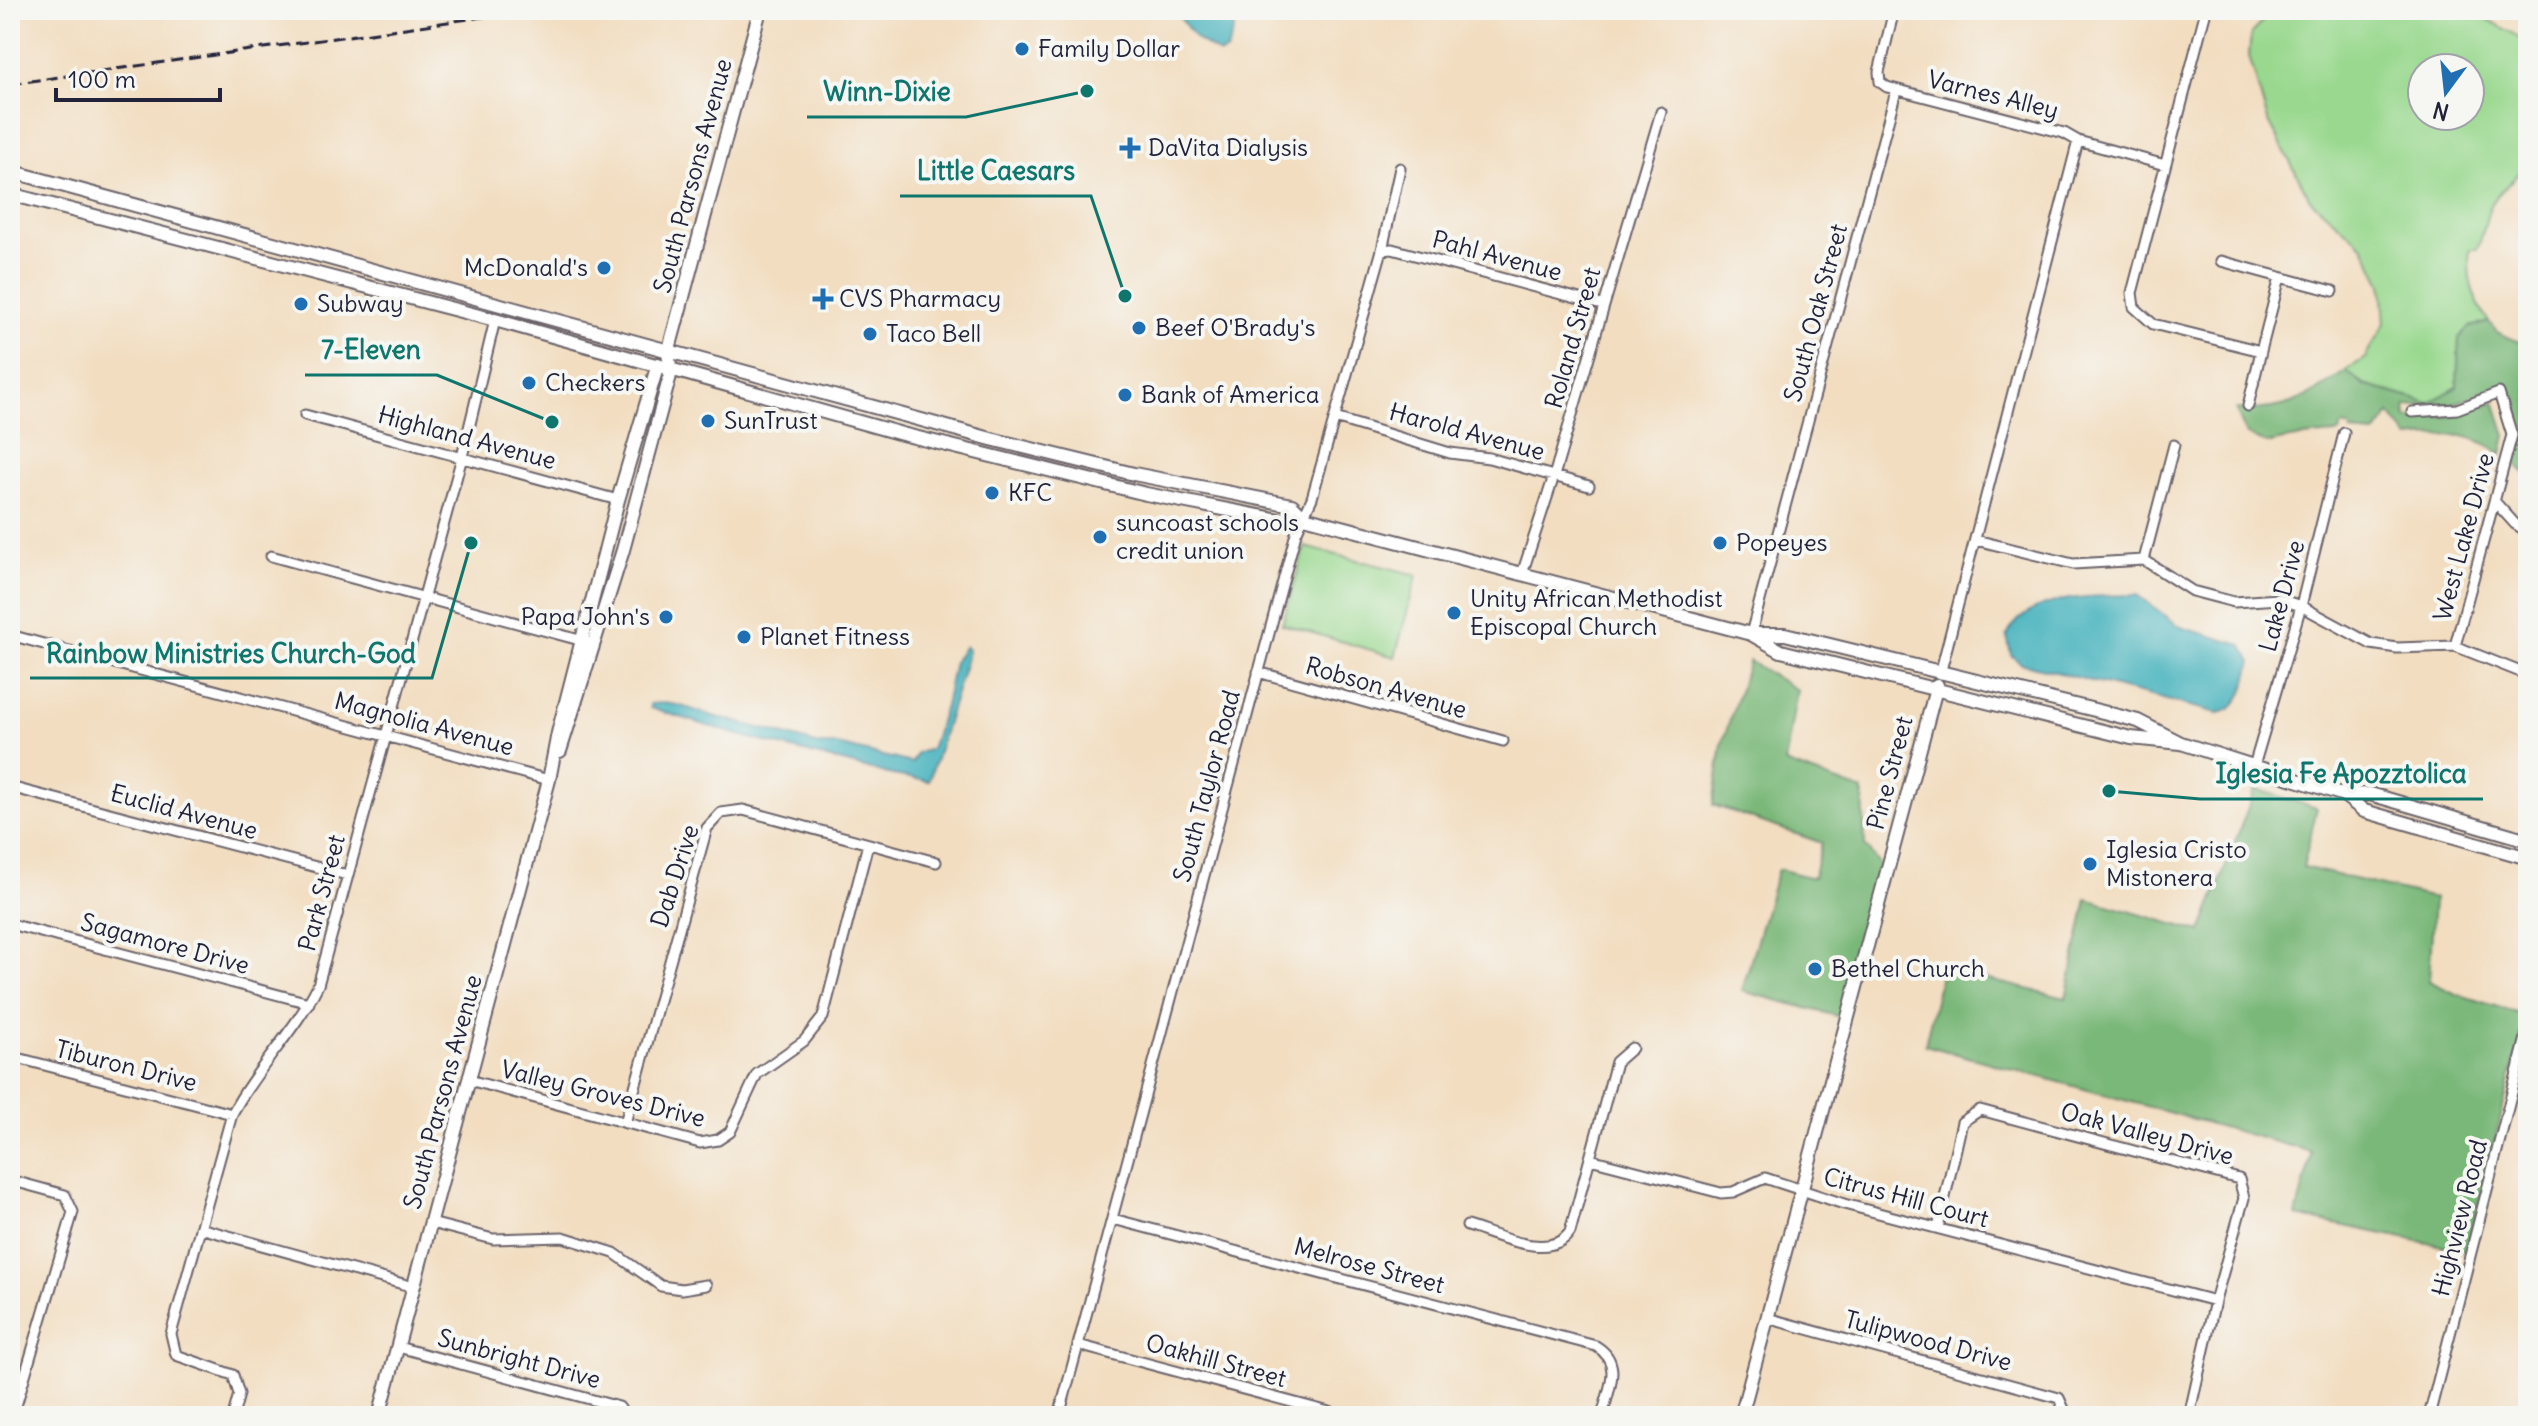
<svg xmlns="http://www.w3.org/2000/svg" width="2538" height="1426" viewBox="0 0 2538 1426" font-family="Delius,sans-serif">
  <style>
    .green { fill: #99d88e; stroke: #5e7d64; stroke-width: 2; fill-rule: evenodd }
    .forest { fill: #7ab879; stroke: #4e6d5a; stroke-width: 2 }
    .water { fill: #42b1bc; stroke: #326a7c; stroke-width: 2 }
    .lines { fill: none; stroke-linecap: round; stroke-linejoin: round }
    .street-casing { stroke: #6b636a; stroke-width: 13 }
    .secondary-casing { stroke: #6b636a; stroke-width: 16 }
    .street { stroke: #fff; stroke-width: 9 }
    .secondary { stroke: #fff; stroke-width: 12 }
    .rail { stroke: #22223b; stroke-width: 3; stroke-dasharray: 12 6; stroke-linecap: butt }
    .poi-dot { fill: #1f6fb2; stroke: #f6f6f2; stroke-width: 3 }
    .labels { text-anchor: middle; stroke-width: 8; stroke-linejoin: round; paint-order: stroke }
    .poi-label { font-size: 24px; fill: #22223b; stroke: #f6f6f2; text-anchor: start }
    .street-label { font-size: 24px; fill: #22223b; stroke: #f6f6f2 }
    .leader { fill: none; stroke: #0f766e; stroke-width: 3 }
    .callout-dot { fill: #0f766e; stroke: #f6f6f2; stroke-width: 3 }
    .callout-label { font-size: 26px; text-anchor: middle; font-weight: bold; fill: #0f766e; stroke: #f6f6f2; stroke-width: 8; stroke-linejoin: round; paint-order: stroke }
  </style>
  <rect width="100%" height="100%" fill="#f6f6f2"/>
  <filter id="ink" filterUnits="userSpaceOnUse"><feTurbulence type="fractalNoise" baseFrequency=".0125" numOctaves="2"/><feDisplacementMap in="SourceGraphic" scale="16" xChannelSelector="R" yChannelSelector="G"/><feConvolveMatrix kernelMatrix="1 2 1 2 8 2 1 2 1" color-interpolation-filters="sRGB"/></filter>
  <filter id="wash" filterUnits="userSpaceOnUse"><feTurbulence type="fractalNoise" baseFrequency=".006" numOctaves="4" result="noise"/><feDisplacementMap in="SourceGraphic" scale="32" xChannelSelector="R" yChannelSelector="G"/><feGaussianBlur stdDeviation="1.8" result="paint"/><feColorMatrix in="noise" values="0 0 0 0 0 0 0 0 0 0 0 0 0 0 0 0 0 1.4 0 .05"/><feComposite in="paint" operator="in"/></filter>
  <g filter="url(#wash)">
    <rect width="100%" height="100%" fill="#f2ddc0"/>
    <!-- green -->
    <path class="green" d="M2272 10H2471L2519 37 2528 47V158C2520 178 2500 187 2491 205 2485 218 2484 235 2477 249H2470C2466 277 2473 299 2489 322L2470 327 2459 338 2457 387 2429 403 2364 385 2346 371 2365 358 2385 323 2382 284 2364 246 2310 199 2267 118 2249 56 2251 34ZM2422 68H2470V116H2422Z
      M1305 547 1417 575 1395 657 1282 624Z"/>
    <!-- forest -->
    <path class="forest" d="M2489 322 2497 332 2528 346V475L2512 461 2518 432 2502 385 2456 403 2406 407 2407 419 2457 416 2495 401 2506 435 2502 454C2468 430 2449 434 2409 438L2390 414 2375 434 2351 432V428L2341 426 2339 433C2314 437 2291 436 2268 444L2246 434 2236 410C2286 412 2306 399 2346 371L2364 385 2429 403 2457 387 2459 338 2470 327Z
      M1749 661 1797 690 1785 763 1863 791 1865 846 1880 865 1841 1017 1742 991 1778 869 1813 878 1822 843 1713 805 1722 744Z
      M2255 789 2317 808 2303 867 2434 898 2429 981 2454 993 2526 1016 2467 1251 2296 1216 2312 1152 1925 1045 1942 969 2066 998 2087 899 2201 932Z"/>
    <!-- water -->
    <path class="water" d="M1174 10H1240L1227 51 1220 54 1196 39Z
      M2137 595 2181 627 2242 645 2252 662C2247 683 2242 710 2218 713L2020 663 2011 655 2007 636C2027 593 2097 596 2137 595Z
      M965 646 968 650 966 661 929 781 892 775 731 733 650 708V704C677 700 692 711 717 717 752 725 785 735 820 745H838L912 763 917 753 931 749 945 706 954 662Z"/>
  </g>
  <g filter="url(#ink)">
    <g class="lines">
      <defs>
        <path id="street" d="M1894 10 1879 72 1880 82 1887 87 2064 133 2078 141 2165 165
          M2206 10 2132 293 2134 307 2153 324 2261 351 2280 277 2221 261
          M1382 250 1392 249 1602 305
          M2280 277 2333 291
          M2248 406 2261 351
          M2412 412 2457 409 2499 393 2512 435 2455 646
          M305 415 618 500
          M1335 418 1450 453 1489 458 1589 486
          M2496 503 2515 524 2528 532
          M1976 540 2073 564 2144 560 2192 591 2234 602 2279 599 2301 606 2371 644 2397 648 2455 646 2528 675
          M271 556 587 642
          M2144 560 2174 445
          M1522 574 1554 476 1661 112
          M1751 634 1896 91
          M10 635 549 780
          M1258 672 1503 741
          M1940 674 2078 141
          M2254 766 2301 606 2344 433
          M10 787 347 875
          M10 924 309 1003
          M10 1056 232 1114
          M469 1080 700 1143 718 1140 730 1132 757 1074 804 1041 823 1017 868 844
          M625 1123 707 828 721 813 743 810 936 862
          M1590 1159 1721 1193 1733 1192 1765 1178 1844 1204 2215 1301
          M10 1180 65 1195 73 1212 13 1416
          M1113 1219 1596 1346C1624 1363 1608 1390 1602 1416
          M431 1223 493 1239 563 1237 614 1253 661 1286 682 1289 706 1285
          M1467 1226C1495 1234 1550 1262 1570 1232L1616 1062 1632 1048
          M200 1228 414 1287
          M1938 1228 1962 1122 1980 1110 2239 1179 2244 1198 2215 1301 2189 1416
          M1767 1318 2059 1398 2067 1416
          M1078 1345 1344 1416
          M398 1347 619 1407 625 1416
          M233 1416 239 1394 233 1375 176 1355 171 1334 232 1114C256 1068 295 1032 318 985L462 457 495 320
          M1059 1416 1296 533 1312 498 1382 250 1400 168
          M2429 1416 2528 1030"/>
        <path id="secondary" d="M10 171 991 439 1134 474 1292 505 1304 517 1751 634 1781 651 2131 738 2181 743
          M10 194 495 320 902 434 1146 494 1290 522 1304 517
          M1754 634H1785L2103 712 2138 721 2181 743 2344 795 2370 794 2528 840
          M560 751 623 550 671 372 668 353 760 10
          M2344 795 2364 811 2528 858
          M379 1416 549 780 558 733 618 500 658 364
          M1741 1416 1937 685"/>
      </defs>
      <!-- street casing -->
      <use href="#street" class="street-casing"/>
      <!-- secondary casing -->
      <use href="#secondary" class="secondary-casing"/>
      <!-- street -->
      <use href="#street" class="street"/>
      <!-- secondary -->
      <use href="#secondary" class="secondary"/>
      <!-- rail -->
      <path class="rail" d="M10 84 532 10"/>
    </g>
  </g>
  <!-- markers -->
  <g class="poi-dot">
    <circle cx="1022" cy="49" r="8"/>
    <path d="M1126 136h8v8h8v8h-8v8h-8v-8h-8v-8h8z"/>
    <circle cx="604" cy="268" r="8"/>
    <path d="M819 287h8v8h8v8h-8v8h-8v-8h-8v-8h8z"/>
    <circle cx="301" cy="304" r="8"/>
    <circle cx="1139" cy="328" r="8"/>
    <circle cx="870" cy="334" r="8"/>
    <circle cx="529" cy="383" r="8"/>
    <circle cx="1125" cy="395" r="8"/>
    <circle cx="708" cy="421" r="8"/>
    <circle cx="992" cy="493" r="8"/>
    <circle cx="1100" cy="537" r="8"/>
    <circle cx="1720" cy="543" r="8"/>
    <circle cx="1454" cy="613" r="8"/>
    <circle cx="666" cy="617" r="8"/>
    <circle cx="744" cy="637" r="8"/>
    <circle cx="2090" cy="864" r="8"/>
    <circle cx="1815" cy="969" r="8"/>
  </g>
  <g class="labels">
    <!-- poi labels -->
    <g class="poi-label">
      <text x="1038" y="57">Family Dollar</text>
      <text x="1148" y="156">DaVita Dialysis</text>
      <text x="588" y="276" text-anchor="end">McDonald's</text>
      <text x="839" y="307">CVS Pharmacy</text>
      <text x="317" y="312">Subway</text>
      <text x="1155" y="336">Beef O'Brady's</text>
      <text x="886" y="342">Taco Bell</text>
      <text x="545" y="391">Checkers</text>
      <text x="1141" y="403">Bank of America</text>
      <text x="724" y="429">SunTrust</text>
      <text x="1008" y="501">KFC</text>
      <text x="1116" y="531">suncoast schools<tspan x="1116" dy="28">credit union</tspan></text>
      <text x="1736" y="551">Popeyes</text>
      <text x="1470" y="607">Unity African Methodist<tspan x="1470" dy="28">Episcopal Church</tspan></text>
      <text x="650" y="625" text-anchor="end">Papa John's</text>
      <text x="760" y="645">Planet Fitness</text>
      <text x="2106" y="858">Iglesia Cristo<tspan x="2106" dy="28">Mistonera</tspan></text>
      <text x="1831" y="977">Bethel Church</text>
    </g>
    <!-- street labels -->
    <g class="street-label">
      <text transform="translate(1993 95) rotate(14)" y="8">Varnes Alley</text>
      <text transform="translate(693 176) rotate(-75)" y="8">South Parsons Avenue</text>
      <text transform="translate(1497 256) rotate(15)" y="8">Pahl Avenue</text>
      <text transform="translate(1816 313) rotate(-75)" y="8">South Oak Street</text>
      <text transform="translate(1573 338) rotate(-74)" y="8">Roland Street</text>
      <text transform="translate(1467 432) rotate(15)" y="8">Harold Avenue</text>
      <text transform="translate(467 438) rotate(15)" y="8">Highland Avenue</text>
      <text transform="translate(2464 537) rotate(-75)" y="8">West Lake Drive</text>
      <text transform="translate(2282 596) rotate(-75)" y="8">Lake Drive</text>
      <text transform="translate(1386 688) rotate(16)" y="8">Robson Avenue</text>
      <text transform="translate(424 724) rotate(15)" y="8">Magnolia Avenue</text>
      <text transform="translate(1890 773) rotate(-75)" y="8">Pine Street</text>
      <text transform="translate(1207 786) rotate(-75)" y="8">South Taylor Road</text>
      <text transform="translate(184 812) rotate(15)" y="8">Euclid Avenue</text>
      <text transform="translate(675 876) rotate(-72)" y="8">Dab Drive</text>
      <text transform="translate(322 893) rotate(-75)" y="8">Park Street</text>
      <text transform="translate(165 944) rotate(15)" y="8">Sagamore Drive</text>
      <text transform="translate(126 1066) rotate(14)" y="8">Tiburon Drive</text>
      <text transform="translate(443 1092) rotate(-75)" y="8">South Parsons Avenue</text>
      <text transform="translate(603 1094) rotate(14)" y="8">Valley Groves Drive</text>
      <text transform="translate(2147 1134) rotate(15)" y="8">Oak Valley Drive</text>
      <text transform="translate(1906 1198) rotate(15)" y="8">Citrus Hill Court</text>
      <text transform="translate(2460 1218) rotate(-76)" y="8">Highview Road</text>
      <text transform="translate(1369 1266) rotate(15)" y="8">Melrose Street</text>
      <text transform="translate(1928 1341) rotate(15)" y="8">Tulipwood Drive</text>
      <text transform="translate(519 1359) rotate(15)" y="8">Sunbright Drive</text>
      <text transform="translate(1216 1361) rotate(15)" y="8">Oakhill Street</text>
    </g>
  </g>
  <!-- callouts -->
  <path class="leader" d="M1087 91L966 117H807M1125 296L1091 196H900M552 422L437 375H305M471 543L432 678H30M2109 791L2200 799H2483"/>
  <g class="callout-dot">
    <circle cx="1087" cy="91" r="8"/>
    <circle cx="1125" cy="296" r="8"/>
    <circle cx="552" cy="422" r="8"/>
    <circle cx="471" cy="543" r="8"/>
    <circle cx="2109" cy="791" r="8"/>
  </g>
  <g class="callout-label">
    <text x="887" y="101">Winn-Dixie</text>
    <text x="996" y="180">Little Caesars</text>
    <text x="371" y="359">7-Eleven</text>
    <text x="231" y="663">Rainbow Ministries Church-God</text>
    <text x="2341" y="783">Iglesia Fe Apozztolica</text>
  </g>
  <!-- margin -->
  <rect width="2538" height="1426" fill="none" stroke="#f6f6f2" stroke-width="40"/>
  <!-- north arrow -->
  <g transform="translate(2446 92) rotate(195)"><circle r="38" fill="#f6f6f2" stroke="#a1a1a9" stroke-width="2"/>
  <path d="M0-6L14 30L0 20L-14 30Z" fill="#1f6fb2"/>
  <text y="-12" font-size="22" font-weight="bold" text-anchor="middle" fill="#22223b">N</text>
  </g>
  <!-- scale -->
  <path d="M56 88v12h164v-12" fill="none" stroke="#22223b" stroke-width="4"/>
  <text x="68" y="88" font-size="24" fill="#22223b" stroke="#f6f6f2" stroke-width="6" paint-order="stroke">100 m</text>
</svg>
